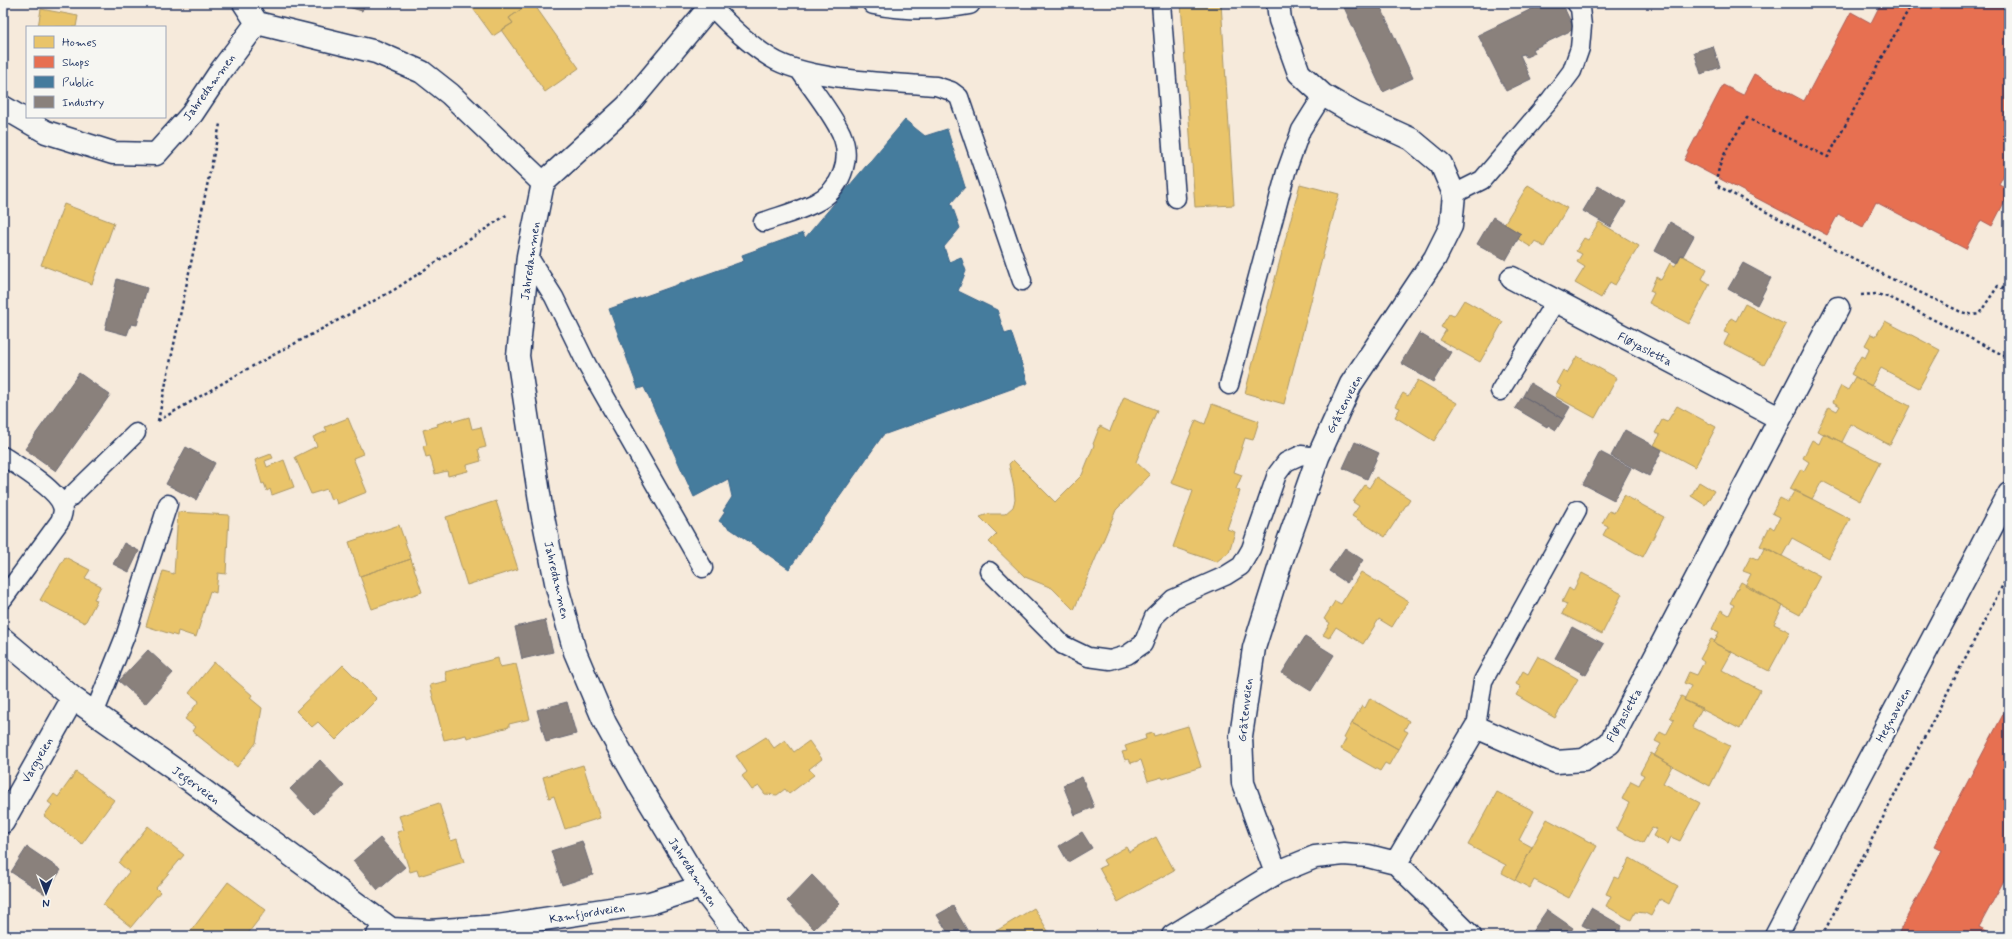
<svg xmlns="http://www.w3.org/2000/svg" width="2012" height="939" viewBox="0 0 2012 939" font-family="Mynerve,sans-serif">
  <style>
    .homes { fill: #e9c46a; stroke: #ab9766 }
    .shops { fill: #e76f51; stroke: #aa5c55 }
    .public { fill: #457b9d; stroke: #38648a }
    .industry { fill: #8a817c; stroke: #696873 }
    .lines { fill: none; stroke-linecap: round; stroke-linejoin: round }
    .lane-casing { stroke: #1b2f5e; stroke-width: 21 }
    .street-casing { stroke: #1b2f5e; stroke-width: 25 }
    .secondary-casing { stroke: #1b2f5e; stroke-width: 25 }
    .path { stroke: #1b2f5e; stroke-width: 2.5; stroke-dasharray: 3 3; stroke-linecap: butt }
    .lane { stroke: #f6f6f2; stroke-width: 18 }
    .street { stroke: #f6f6f2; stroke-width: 22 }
    .secondary { stroke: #f6f6f2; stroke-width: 22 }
    .labels { text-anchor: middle; stroke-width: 4; stroke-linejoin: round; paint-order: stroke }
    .street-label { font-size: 12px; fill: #1b2f5e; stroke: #f6f6f2 }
  </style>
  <rect width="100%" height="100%" fill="#f6eadb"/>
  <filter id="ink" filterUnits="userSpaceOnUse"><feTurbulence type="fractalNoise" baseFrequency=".025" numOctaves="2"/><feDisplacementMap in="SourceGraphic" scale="8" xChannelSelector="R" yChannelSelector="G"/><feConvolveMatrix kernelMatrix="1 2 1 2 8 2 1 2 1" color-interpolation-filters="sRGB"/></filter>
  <g filter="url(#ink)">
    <!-- homes -->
    <path class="homes" d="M469 3H522L524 7 509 18 513 23 493 36Z
      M530 3H533L579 68 545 92 501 30 513 23 509 18Z
      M1181 3H1221L1234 205 1195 207Z
      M41 9 78 16 76 27H38Z
      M1300 184 1339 194 1284 404 1245 393Z
      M1528 185 1567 208 1544 247 1535 241 1531 247 1518 239 1521 234 1504 224Z
      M64 204 114 223 92 284 41 265Z
      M1599 222 1639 246 1615 285 1610 282 1601 298 1575 283 1585 267 1577 262 1582 254 1576 251 1584 238 1588 240Z
      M1681 255 1707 269 1702 279 1710 284 1689 324 1649 303 1654 293 1650 291 1656 277 1661 280 1670 263 1675 266Z
      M1464 300 1503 322 1480 362 1440 340 1446 330 1441 327 1449 314 1454 316Z
      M1745 304 1786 325 1764 365 1724 344 1729 334 1724 332 1731 318 1736 321Z
      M1885 321 1940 350 1919 388 1881 368 1871 386 1851 374 1861 356 1865 358 1870 348 1865 345 1871 334 1876 336Z
      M1577 356 1617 378 1595 418 1555 396 1561 386 1556 383 1563 370 1567 373Z
      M1855 377 1910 406 1890 445 1851 424 1842 442 1817 431 1829 407 1837 411 1840 406 1833 402 1841 386 1848 390Z
      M1418 380 1457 403 1434 441 1395 417 1400 408 1395 406 1403 393 1408 396Z
      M1124 397 1157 410 1136 462 1150 475 1116 510 1074 610 1052 588 1025 577 989 542 997 534 980 517 988 514H1005L1013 507 1015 500 1014 488 1009 464 1013 460 1055 502 1082 475 1094 445 1093 444 1100 426 1110 431Z
      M1212 404 1259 421 1253 440 1245 438 1234 472 1242 475 1236 489 1240 491 1227 529 1235 532 1229 552 1216 562 1173 547 1193 491 1171 483 1196 420 1205 424Z
      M1677 406 1716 427 1695 467 1654 445 1660 435 1655 433 1662 420 1667 422Z
      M469 417 472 429 481 427 486 447 478 449 481 461 467 465 468 471 448 476 447 471 435 474 430 456 426 457 423 446 427 445 423 430 438 426 437 424 452 419V422Z
      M348 418 363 454 353 458 367 492 337 504 335 498 331 500 327 489 311 494 295 457 317 446 313 437 327 431 325 427Z
      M1824 433 1880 462 1860 501 1822 481 1812 499 1790 489 1801 469 1804 471 1809 462 1803 458 1812 440 1819 444Z
      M271 454 273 458 265 461 267 467 284 460 294 487 272 495 270 489 267 491 264 483 262 484 255 460Z
      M1376 477 1410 499 1385 537 1352 516 1359 506 1353 502 1365 485 1369 488Z
      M1699 482 1714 491 1705 505 1691 496Z
      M1795 490 1850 519 1829 558 1792 538 1782 556 1760 546 1770 526 1774 529 1780 517 1772 513 1780 498 1788 502Z
      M1624 495 1664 517 1643 557 1603 535 1608 526 1602 523 1609 511 1614 513Z
      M496 501 518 569 467 585 446 517Z
      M178 512 229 515 226 574 218 573 216 593 210 591 196 637 178 631 177 636 146 626 163 571 174 574Z
      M399 525 411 559 360 576 349 542Z
      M1765 547 1820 576 1800 615 1745 586 1751 574 1743 571 1751 556 1758 560Z
      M65 557 90 570 85 578 101 586 94 599 97 600 85 623 40 600Z
      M411 559 422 592 372 609 360 576Z
      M1361 572 1408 601 1392 627 1379 619 1363 644 1336 627 1329 638 1323 635 1330 623 1324 619 1335 601 1341 604Z
      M1582 573 1622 594 1602 634 1562 614 1567 604 1562 602 1569 588 1573 591Z
      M1741 582 1783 606 1774 624 1790 632 1769 671 1714 643 1719 632 1712 629 1721 610 1729 615 1734 605 1730 603Z
      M1711 639 1715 641 1714 643 1732 652 1722 670 1760 690 1740 729 1684 700 1691 686 1684 683 1689 672 1697 675 1704 662 1700 659Z
      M1538 656 1578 679 1555 718 1516 695 1521 687 1516 684 1523 671 1528 674Z
      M498 658 500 667 516 664 530 719 509 724V727L467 738 466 735 444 740 430 685 447 681 445 672Z
      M214 662 252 695 250 698 262 708 256 743 237 767 192 731 195 727 185 719 199 701 189 693Z
      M343 665 377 699 336 740 318 722 312 727 296 711Z
      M1681 696 1685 698 1684 700 1702 708 1692 727 1730 746 1710 786 1654 756 1661 744 1655 741 1660 732 1666 735 1674 720 1670 717Z
      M1370 698 1409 721 1404 730 1408 732 1398 749 1352 723 1362 706 1365 708Z
      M1352 723 1398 749 1389 765 1385 763 1380 771 1341 749 1346 739 1344 738Z
      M1188 726 1201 767 1163 779 1162 777 1148 781 1141 760 1131 763 1129 759 1125 760 1122 752 1127 751 1125 746 1146 739 1145 735 1153 733 1154 736Z
      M766 737 774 748 785 740 794 752 809 741 822 759 809 769 814 775 789 794 785 789 777 795 765 794 759 786 752 790 742 776 747 772 736 756Z
      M1651 753 1672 766 1663 783 1700 803 1680 841 1671 837 1668 844 1653 836 1657 829 1652 827 1643 843 1616 829 1629 803 1622 799 1631 781 1639 785 1644 775 1640 773Z
      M583 765 600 818 565 829 554 796 549 798 543 777Z
      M76 772 114 800 82 844 44 816 52 805 48 802 54 794 58 797Z
      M1497 792 1534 811 1519 840 1532 847 1515 880 1502 873 1506 865 1468 845Z
      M439 803 451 841 457 839 464 862 419 876 417 870 410 872 397 832 404 830 399 816Z
      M1547 819 1597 846 1569 898 1534 880 1530 888 1515 880Z
      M148 826 184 855 156 888 160 892 131 927 103 905 129 872 119 863Z
      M1156 837 1174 870 1118 902 1099 868 1106 865 1103 860 1126 847 1129 852Z
      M1630 858 1678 886 1669 904 1660 899 1651 916 1645 913 1635 912 1631 920 1606 906 1611 896 1606 894 1614 877 1619 879Z
      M228 882 266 910 246 936H187Z
      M1034 908 1051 936H988Z"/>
    <!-- shops -->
    <path class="shops" d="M1881 3H2009V165L1999 184 2009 189V193L1992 226 1981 220 1966 249 1876 202 1863 227 1838 214 1827 235 1684 160 1723 85 1743 95 1754 74 1804 101 1851 12 1871 23Z
      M2009 703V871L1979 927 1997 936H1897L1942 850 1934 846Z"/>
    <!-- public -->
    <path class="public" d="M905 120 925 136 947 129 965 187 951 203 960 228 944 247 949 262 961 257 966 271 958 291 997 310 1005 334 1011 332 1028 383 883 435 789 569 719 521 725 512 723 511 732 497 728 479 694 497 644 387 638 389 609 309 744 261 742 255 803 233 805 238Z"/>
    <!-- industry -->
    <path class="industry" d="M334 3H365L362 11Z
      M1342 3H1379L1413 78 1383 92Z
      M1544 3H1562L1574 29 1533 49 1535 53 1526 57 1524 54 1520 55 1531 79 1506 91 1478 35Z
      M1713 46 1720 67 1701 74 1694 52Z
      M1598 186 1626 202 1611 227 1583 211Z
      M1493 217 1521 234 1506 260 1477 244Z
      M1670 222 1694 236 1683 256 1681 255 1677 263 1655 251Z
      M1743 263 1771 278 1757 305 1728 289Z
      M117 279 147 288 137 325 131 324 127 335 105 329Z
      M1419 333 1451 352 1433 382 1401 363Z
      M79 373 110 395 56 471 25 449Z
      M1530 383 1570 407 1563 419 1523 396Z
      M1523 396 1563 419 1556 430 1548 425 1547 427 1515 408Z
      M1625 430 1662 450 1649 476 1611 456Z
      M1355 442 1379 453 1367 479 1343 468Z
      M186 447 215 463 196 500 166 484Z
      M1600 452 1631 468 1614 500 1583 484Z
      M124 543 139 551 129 572 113 564Z
      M1345 548 1363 560 1347 583 1329 571Z
      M545 620 553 652 522 659 515 627Z
      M1572 627 1604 644 1586 675 1555 658Z
      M1305 637 1334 655 1311 691 1282 673Z
      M148 650 173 673 145 704 119 681Z
      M567 702 576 734 546 742 537 710Z
      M320 760 344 786 314 814 290 789Z
      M1082 777 1094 807 1075 815 1063 785Z
      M1082 832 1092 848 1068 862 1059 846Z
      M380 838 405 867 378 890 353 861Z
      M582 841 593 875 562 885 551 851Z
      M27 847 61 870 45 894 11 872Z
      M812 875 840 904 814 929 787 901Z
      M953 906 967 930 956 936H950L937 915Z
      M1591 908 1622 926 1617 936H1603L1582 925Z
      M1547 910 1573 928 1568 936H1529Z"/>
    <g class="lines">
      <defs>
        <path id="lane" d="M1161 3 1176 198
          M711 6C729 25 748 44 771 58 808 81 892 82 936 86L951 91 959 97 1022 281
          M1454 194 1482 180 1551 99 1572 71 1580 48 1582 26 1580 8 1576 3
          M763 222C780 216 799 211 815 203 841 190 853 160 841 133 831 112 813 90 800 71
          M528 256 554 297 587 365 703 568
          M1229 385 1286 172 1301 130 1323 95
          M1500 391 1555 302
          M3 456C17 465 58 490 62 506 64 511 62 516 60 521L3 599
          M62 505 136 433
          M989 571 1063 645 1088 657 1110 660 1127 655 1143 644 1154 617 1173 599 1225 576 1241 566 1251 549 1277 474 1286 462 1301 455 1318 457
          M94 714 126 634 168 504
          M1476 727 1483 681 1577 510"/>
        <path id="street" d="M244 3 257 23 376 52 422 72 450 94 543 183
          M713 3 627 106 543 183 528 256 518 356 541 507 557 587 575 652 605 723 640 786 701 887 738 936
          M3 107 46 132 113 153 156 154 192 114 220 72 257 23
          M1512 278 1779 418
          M3 639 73 698 184 776 391 929
          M3 822 73 698
          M1396 863 1476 727 1556 762 1584 760 1610 743 1838 308
          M1276 873 1243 783 1241 736 1254 648 1282 559 1318 457 1351 384 1435 258 1451 226 1454 194 1441 164 1411 139 1354 113 1323 95 1299 73 1280 20 1278 3
          M378 935 391 929 430 931 498 926 650 903 701 887
          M1173 936 1276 873 1315 857 1344 854 1368 856 1396 863 1470 936"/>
        <path id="secondary" d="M874 3C905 9 938 9 969 3
          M1776 936 2009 494"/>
      </defs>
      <!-- lane casing -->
      <use href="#lane" class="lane-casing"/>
      <!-- street casing -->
      <use href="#street" class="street-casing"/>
      <!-- secondary casing -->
      <use href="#secondary" class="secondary-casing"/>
      <!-- path -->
      <path class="path" d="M1912 3 1828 157 1747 118C1733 139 1718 158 1716 185L1890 278 1961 312 1974 315 1979 314 1998 286 2009 291
        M1861 295 1876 294 1891 298 2009 358
        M158 421 240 373 394 290 508 214
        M158 421 220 124
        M1822 936 2009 573"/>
      <!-- lane -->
      <use href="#lane" class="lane"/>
      <!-- street -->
      <use href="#street" class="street"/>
      <!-- secondary -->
      <use href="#secondary" class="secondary"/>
    </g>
  </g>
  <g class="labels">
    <!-- street labels -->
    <g class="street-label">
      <text transform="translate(209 87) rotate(-54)" y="4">Jahredammen</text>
      <text transform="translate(530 261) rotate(-82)" y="4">Jahredammen</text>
      <text transform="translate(1645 349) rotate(27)" y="4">Fløyasletta</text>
      <text transform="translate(1344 404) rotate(-63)" y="4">Gråtenveien</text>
      <text transform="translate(557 580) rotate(77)" y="4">Jahredammen</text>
      <text transform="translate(1245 710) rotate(-84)" y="4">Gråtenveien</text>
      <text transform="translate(1624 715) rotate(-61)" y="4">Fløyasletta</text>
      <text transform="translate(1893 715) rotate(-62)" y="4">Hegnaveien</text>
      <text transform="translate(37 760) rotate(-60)" y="4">Vargveien</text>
      <text transform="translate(196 785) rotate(36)" y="4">Jegerveien</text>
      <text transform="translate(693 872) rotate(57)" y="4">Jahredammen</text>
      <text transform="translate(587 913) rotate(-9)" y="4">Kamfjordveien</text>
    </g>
  </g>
  <!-- margin -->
  <rect width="2012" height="939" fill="none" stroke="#f6f6f2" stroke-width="16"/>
  <rect x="8" y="8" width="1996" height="923" fill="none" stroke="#1b2f5e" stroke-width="1.5" filter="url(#ink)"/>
  <!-- legend -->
  <rect x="26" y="26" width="140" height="92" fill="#f6f6f2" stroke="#9ea6b7"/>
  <rect x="34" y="36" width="20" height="12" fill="#e9c46a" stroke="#9ea6b7"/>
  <text x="62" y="46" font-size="12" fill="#1b2f5e">Homes</text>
  <rect x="34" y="56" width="20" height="12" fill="#e76f51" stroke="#9ea6b7"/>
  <text x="62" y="66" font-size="12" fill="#1b2f5e">Shops</text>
  <rect x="34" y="76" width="20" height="12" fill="#457b9d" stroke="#9ea6b7"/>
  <text x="62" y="86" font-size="12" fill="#1b2f5e">Public</text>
  <rect x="34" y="96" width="20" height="12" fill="#8a817c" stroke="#9ea6b7"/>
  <text x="62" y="106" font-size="12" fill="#1b2f5e">Industry</text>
  <!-- north arrow -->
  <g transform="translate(46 893) rotate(180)" stroke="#f6f6f2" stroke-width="3" paint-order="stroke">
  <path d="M0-3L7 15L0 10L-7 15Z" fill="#1b2f5e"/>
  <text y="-6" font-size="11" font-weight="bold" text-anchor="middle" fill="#1b2f5e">N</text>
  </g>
</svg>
